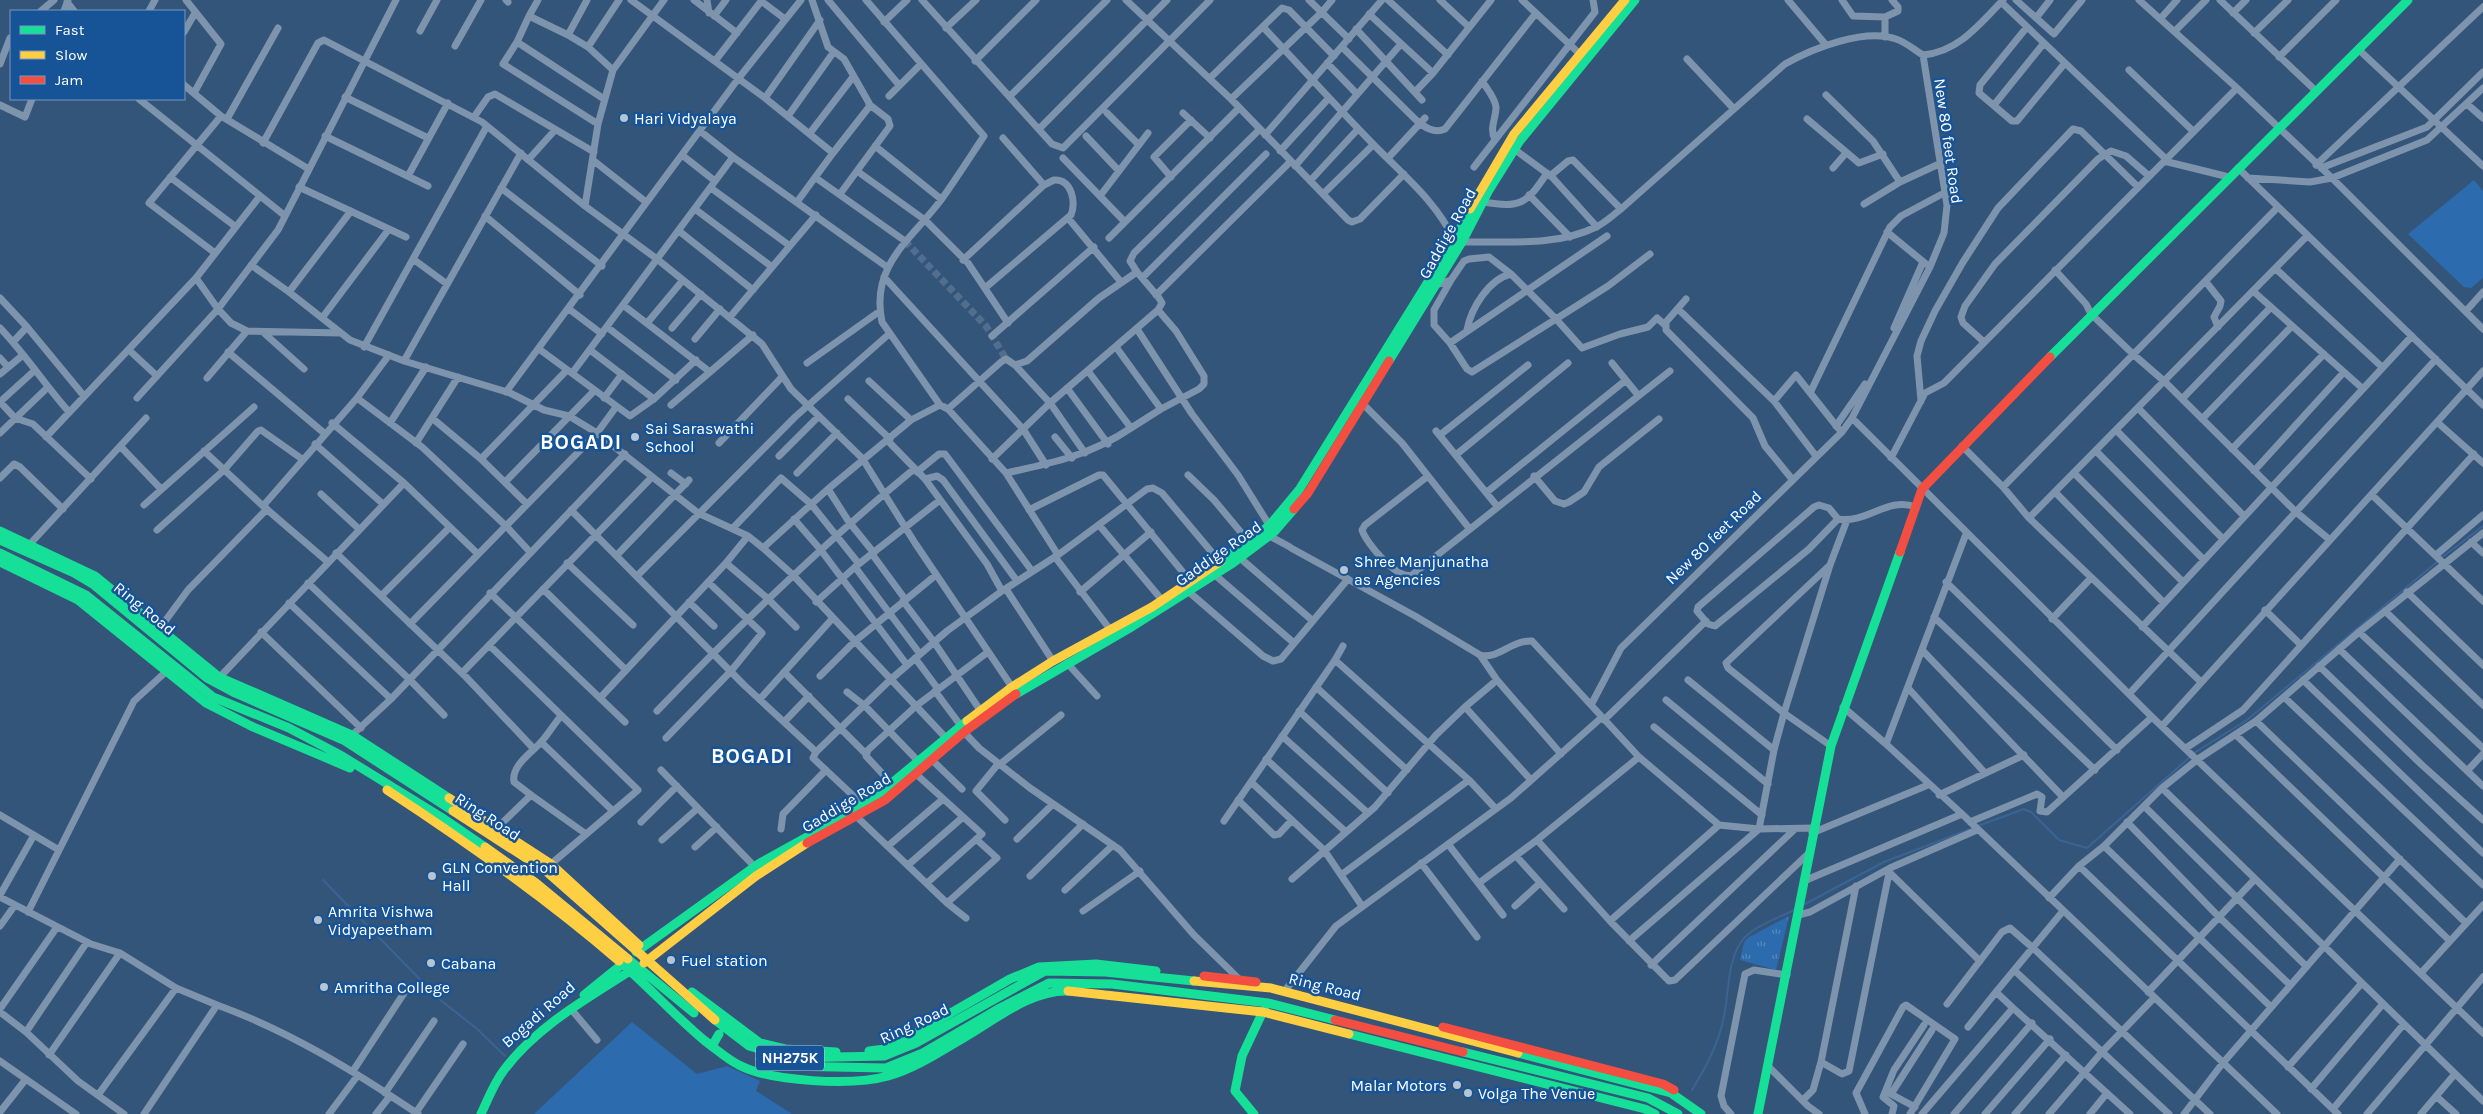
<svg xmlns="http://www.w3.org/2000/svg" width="2483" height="1114" viewBox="0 0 2483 1114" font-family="Karla,sans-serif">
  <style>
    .grass { fill: #2c6bad }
    .park { fill: url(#park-tufts) }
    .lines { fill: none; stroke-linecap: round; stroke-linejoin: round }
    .stream { stroke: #3a6493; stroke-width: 2 }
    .street-tunnel { stroke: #526e8e; stroke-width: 7; stroke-dasharray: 7 3.5; stroke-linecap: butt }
    .street { stroke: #7e94ad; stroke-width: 7 }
    .fast { stroke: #16e098; stroke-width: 9 }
    .slow { stroke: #ffcf43; stroke-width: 9 }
    .jam { stroke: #f24e42; stroke-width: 9 }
    .poi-dot { fill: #b8c4d0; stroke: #175497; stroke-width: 2 }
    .labels { text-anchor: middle; stroke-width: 5; stroke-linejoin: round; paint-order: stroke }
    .shield { fill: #175497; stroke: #b9cce0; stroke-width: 1 }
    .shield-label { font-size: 15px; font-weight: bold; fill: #fff }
    .poi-label { font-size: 16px; fill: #fff; stroke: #175497; text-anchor: start }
    .street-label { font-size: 16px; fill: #fff; stroke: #175497 }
    .district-label { font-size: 21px; font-weight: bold; letter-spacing: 1px; fill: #fff; stroke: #175497 }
  </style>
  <defs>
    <pattern id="park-tufts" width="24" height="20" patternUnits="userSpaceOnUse" patternTransform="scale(1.25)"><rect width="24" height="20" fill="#2c6bad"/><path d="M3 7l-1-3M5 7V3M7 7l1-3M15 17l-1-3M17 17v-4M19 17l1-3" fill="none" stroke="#5689bd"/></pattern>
  </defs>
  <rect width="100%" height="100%" fill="#34557a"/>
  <!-- grass -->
  <path class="grass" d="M2474 180 2483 191V278L2471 288 2464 287 2408 234Z
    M632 1022 697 1074 727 1066 760 1081 756 1091 792 1114H534Z"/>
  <!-- park -->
  <path class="park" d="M1789 916 1776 970 1740 960 1744 942 1749 937Z"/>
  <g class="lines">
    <!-- stream -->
    <path class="stream" d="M2441 558 2483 526
      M2194 753 2247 720 2438 561
      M1978 826 2024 809 2031 812 2059 840 2087 848 2191 756
      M323 880 439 999 476 1028 505 1056
      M1805 904 1884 862 1973 828
      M1692 1090C1706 1067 1719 1043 1724 1016 1729 993 1727 963 1741 942 1752 926 1779 918 1796 909"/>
    <!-- street-tunnel -->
    <path class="street-tunnel" d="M905 241 986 326 1006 359"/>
    <!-- street -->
    <path class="street" d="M186 0 221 44 194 93
      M506 0 508 2
      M587 0 568 35 588 47 613 70
      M631 0 765 98 833 153 797 202
      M694 0 737 33
      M707 0 709 13
      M812 0 828 47 844 59 869 103V107L833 153
      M828 0 899 85
      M866 0 984 136C970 157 956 179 941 200 911 240 870 265 882 322L940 405 948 409 1006 473 1058 555
      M922 0 1052 144 1063 148 1210 0
      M1126 0 1231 99 1348 220 1352 222 1360 219 1404 174
      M1309 0 1349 39
      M1388 0 1448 55
      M1440 0 1469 27
      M1522 0 1582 56
      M1788 0 1826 45
      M1842 0 1853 16 1885 17 1898 11V7L1892 0
      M2016 0 2054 34 2082 0
      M2139 0 2237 88 2332 178 2483 329
      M2220 0 2316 91
      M761 1 785 19
      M67 2 74 11
      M2001 2 2166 159
      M41 11 54 0
      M64 11 68 0
      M149 11 155 0
      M2233 13 2246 0
      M1369 14 1433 73
      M529 16 538 0
      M714 16 726 0
      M1885 17V37
      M2036 18 2050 0
      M2161 18 2177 0
      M884 22 907 0
      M2027 27 1980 85 1979 93 2012 121H2017L2065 63
      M946 28 976 0
      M1264 28C1300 66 1336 106 1373 144 1402 174 1437 202 1454 240L1462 242C1505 241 1556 247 1596 227 1605 223 1613 215 1621 209L1785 64C1813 48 1865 28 1896 39 1906 42 1914 50 1923 55 1958 52 1979 25 2003 0
      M1356 29 1422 100
      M420 31 437 0
      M2175 31 2206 0
      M184 32 195 13
      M2254 33 2288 0
      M568 35 529 16 517 42 604 99
      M517 42 503 64 598 124
      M455 46 481 0
      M588 47 619 0
      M1342 47 1416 120C1424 127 1434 134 1445 129L1536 13
      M2358 49 2483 166
      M2279 57 2336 0
      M1687 59 1734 109
      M715 61 762 0
      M975 61 1036 0
      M1327 63 1357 94
      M0 64 10 38
      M2129 70 2193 131
      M1210 78 1282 8 1289 10 1334 56
      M1482 81C1487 89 1495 98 1496 107 1496 119 1489 128 1495 140
      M184 85 221 116 307 168
      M1415 92 1433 73 1491 0
      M1826 95 1873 141 1900 182
      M889 96 921 64
      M1010 96 1107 0
      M345 97 428 138
      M765 98 820 20
      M139 99 284 215
      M1231 99 1322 12 1332 0
      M2467 104 2483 118
      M0 105 25 117 32 99
      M1994 105 2044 43
      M1107 113 1139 145
      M1183 113 1210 138
      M788 116 833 53
      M474 117 488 97 495 94 594 152
      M227 119 278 28
      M1807 119 1859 163 1883 154
      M1039 129 1167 0
      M700 131 733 157
      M810 133 853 77
      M1265 135 1382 0
      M325 136 428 186
      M1086 136 1119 171
      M1003 138 1044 185
      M263 143 318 43 324 40 482 122 585 206 657 259 762 344 791 389 862 458 915 543 1012 687
      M875 146 941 199
      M1514 149 1552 177 1597 227
      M1280 151 1329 98
      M682 155 715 181
      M1063 158 1125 222
      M1388 158 1425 118
      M528 160 555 130
      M594 161 646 202
      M2164 161 2229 177
      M2316 165 2483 7
      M1295 166 1401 44
      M1474 167 1595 12 1593 0
      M1833 168 1846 153
      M2238 168 2483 405
      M2321 168 2427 127 2483 72
      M857 171 925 220 968 263 1008 323
      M408 176 448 103
      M1550 176 1568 161 1573 160 1621 209
      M170 177 236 227
      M1171 177 1154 157 1191 120
      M816 178 905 241
      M2248 178 2310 182 2332 178 2427 140 2483 88
      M1310 181 1358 129
      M299 187 406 237
      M501 188 602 266
      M711 188 790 246
      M840 194 890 126 888 119 870 105
      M1323 194 1373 145
      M1529 195 1570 237
      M1100 196 1148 133
      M1483 202C1520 208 1526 205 1547 173
      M1864 204 1900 182 1939 164
      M585 206 598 124 613 70 664 0
      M695 209 772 267
      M485 216 580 295
      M1068 218 1121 282
      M679 231 753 290
      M1887 232 1926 264
      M1109 238 1239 108
      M215 253 149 203 221 116
      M413 259 447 284
      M963 260 1044 185 1054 180C1072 179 1076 202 1071 215L985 288
      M251 265 289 292 350 340 404 361 510 393 544 410 569 416 597 433 698 513 748 536 763 548 792 574 946 738
      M2276 269 2382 367
      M2055 270 2086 304 2091 314 2134 355 2164 381 2296 512 2330 540
      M884 277 1023 429 1046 465
      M196 278 218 309 231 323 247 331 341 333
      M1142 278 1266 154
      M1451 280 1434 310V325L1450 343 1467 369 1472 372 1556 319 1582 348 1620 334 1648 327 1657 318 1665 325
      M2206 282 2221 301 2220 306 2214 317 2218 327
      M1436 285 1451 280 1464 261 1469 259 1489 257 1511 274 1556 319 1608 286 1650 254
      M2253 291 2362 388
      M289 292 351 211
      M1156 295 1290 162
      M0 298 27 327 84 396
      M1686 299 1666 322V330L1753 418 1765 446 1792 479
      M623 305 710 372 753 335
      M569 309 602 334
      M1678 309 1774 401 1816 456
      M2466 311 2483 292
      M730 317 816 215
      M322 318 389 229
      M648 322 683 280
      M607 327 676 380
      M0 328C25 354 45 385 69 412
      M672 328 701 294
      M1894 328 1923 262
      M1137 329 1192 414 1238 475 1271 528
      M1467 330C1471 308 1489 279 1511 274
      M264 333 304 369
      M992 336 1094 247
      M695 339 720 309
      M13 342 27 327
      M1984 342 1963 323 1961 317 1965 306 1995 264 2098 159 2111 151 2126 156 2149 176
      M1450 343 1607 236
      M364 347 487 126
      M1116 347 1161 409 1199 389 1204 384V376L1176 331 1158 310
      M539 349 630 416 654 399 696 360
      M129 350 157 376 218 309 278 230 396 0
      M590 350 654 399
      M228 352 324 433
      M389 355 357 398 422 447 506 526 530 552
      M0 358 8 367
      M404 361 521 153
      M807 363 880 311
      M1612 363 1638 395
      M1015 365 1050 403 1085 453
      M573 372 733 157 887 267
      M0 374 23 355
      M207 378 247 331
      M869 381 911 420
      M1067 388 1108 444
      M506 392 738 79 801 0
      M1810 393 1890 227 1901 216 1944 193
      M137 398 157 376
      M604 398 622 374
      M848 399 890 439
      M2182 399 2271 307
      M1774 401 1796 375 1838 428
      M1921 401 1917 356 1921 341 1935 311 1963 262 1998 208 2073 129 2081 131 2138 187
      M0 402 15 418 33 424 91 479
      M0 402 34 371
      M1363 404 1402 443 1469 528
      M671 405 710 372
      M2138 408 2244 516
      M948 409 1001 362 1006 359 1015 365 1027 361 1099 298 1137 272 1130 261 1134 253 1259 130
      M432 418 481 459
      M1852 418 2152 717 2483 1033
      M2202 419 2292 326
      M2437 422 2483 463
      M332 423 404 483 478 554
      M390 423 426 367
      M1836 426 1865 384
      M1131 428 1161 409
      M2116 430 2223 539
      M1436 431 1497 506
      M0 433 47 388
      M1440 435 1528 365
      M46 437 196 278 260 196
      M1055 437 1072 458
      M888 441 925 479 987 564 1002 591
      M416 443 458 377
      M719 443 782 377
      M315 444 383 504
      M1962 446 2003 487 2029 518 2201 682
      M121 447 161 489
      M2232 449 2324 354
      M204 451 263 506 328 562
      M2096 451 2204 560
      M1457 454 1568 363
      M779 456 819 416
      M1891 458 1925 393 1944 383 2237 88
      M992 459 1050 403 1158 310 1162 303 1159 298 1137 272
      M2254 471 2344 372
      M917 472 939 454H945L1032 571
      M671 473 686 484
      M797 473 837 433
      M1006 473C1053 463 1091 455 1131 428L1088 371
      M2074 473 2183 582
      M1188 475 1214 500 1249 542
      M1428 476 1365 525 1362 530C1366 543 1397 580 1412 575L1670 371
      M1534 476 1555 501 1564 504 1569 502 1584 492 1599 467 1659 419
      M0 478 14 464 20 467 63 509
      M925 479 937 476 943 480 1017 581
      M505 482 594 391
      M2003 487 2278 207
      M828 489 849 522 874 553
      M1487 492 1626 380
      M2055 492 2164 603
      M321 494 359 529
      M2372 495 2483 601
      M527 504 481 459 567 370
      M144 505 254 407
      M263 506 357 398
      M571 510 744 685 812 748 816 752 813 758 862 804
      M1029 510 1099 475H1103L1191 582
      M2029 518 2307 236
      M794 519 820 549 907 665
      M1838 519 1829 508 1819 505 1814 507 1698 607 1697 611 1708 624 1715 626 1809 549 1838 519C1867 524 1887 496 1916 507
      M1099 525 1162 600
      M733 528 781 478 811 504 859 564
      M157 530 224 470 258 431 261 430 302 459
      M1266 534 1290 547
      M2471 542 2483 553
      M30 544 146 418
      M763 548 828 489 911 420 940 405
      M1291 548 1415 616 1480 655C1498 660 1511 640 1532 641L1591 705 1621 648 1842 432 1852 418 1930 267 1944 233 1947 205 1923 55
      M336 553 466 677 534 749
      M872 554 905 599
      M617 555 689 480
      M2436 555 2483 515
      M1055 557 1112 632
      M1240 558 1313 621
      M567 563 633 625
      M726 563 767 598 796 627
      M1830 565 1726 663 1728 668 1784 713 1831 746
      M855 567 920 654
      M1215 575 1294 643
      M637 576 795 417 889 334
      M1946 582 2117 750
      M308 583 409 679 444 715
      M543 589 626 670
      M1006 589 1053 661
      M1080 592 1151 532
      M1189 592 1263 656 1273 661 1281 659 1348 579
      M2407 592 2483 665
      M490 593 625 722
      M381 596 450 527
      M903 601 934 642 980 710
      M689 602 714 626
      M816 602 855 567 940 500
      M289 603 391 699
      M2265 610 2301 645
      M2385 611 2483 705
      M1934 617 2095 770
      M2052 619 2091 578
      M410 624 597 433 616 407
      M2142 627 2412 336
      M160 628 188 590 267 509
      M261 632 361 728
      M2359 632 2483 748
      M489 645 638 790 551 864
      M1343 646 1335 660 1469 780 1496 809
      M2339 649 2483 786
      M1922 650 2063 797
      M1480 655 1497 680 1561 754
      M915 658 938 689
      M1067 663 1097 696
      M2319 666 2422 765 2483 820
      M784 672 866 754
      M462 673 652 477
      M820 676 854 642 936 575
      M217 680 404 483
      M1688 680 1774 750
      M2303 680 2483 853
      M1316 687 1407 770
      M1908 688 1985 773
      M935 691 961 726
      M847 692 865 706 919 762
      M2129 694 2436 359
      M2284 697 2483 885
      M600 698 726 563 748 536
      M760 699 832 619
      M1666 700 1768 784
      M1591 705 1639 757 1719 825 1759 829 1813 828
      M1465 707 1531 780
      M1843 707 1886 744 1962 814
      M657 711C739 625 823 544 914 469
      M1299 711 1388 793
      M1604 720 1706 621
      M2256 721 2466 923
      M784 722 809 696
      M2162 726 2483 371
      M1654 727 1762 815
      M962 730 979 748 1030 788 1120 850 1194 935 1242 982
      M2236 735 2450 941
      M1282 736 1368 813
      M350 737 391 699 625 454
      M666 738 731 671 762 633 708 582
      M541 742 613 811
      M1886 744 1966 534
      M2186 748 2243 710 2474 454
      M816 752 890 680 947 631 1002 591 1058 555 1147 489 1153 488 1162 493 1220 562
      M1639 757 1537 840 1610 921 1669 981 1675 980 1809 853
      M1266 759 1346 832
      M932 760 962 789
      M998 764 976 791 1005 820
      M999 765 1061 715
      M661 770 755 867
      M2467 771 2483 754
      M916 774 982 834 927 883
      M1251 782 1324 850 1362 906
      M892 784 866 756 868 750 916 706 988 652
      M2162 788 2483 1101
      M531 795 586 834
      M1939 795 2024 755
      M1238 800 1274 835 1279 834 1292 820
      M2144 806 2306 966
      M0 815 59 850
      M857 817 947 903 966 918
      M1224 821 1335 660
      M641 822 677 786
      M1970 822 2037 794 2042 797 2040 811 2047 812 2152 717
      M2127 822 2219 917 2290 985
      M497 828 531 795 514 782C511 765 532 753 542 741 549 733 554 724 561 716
      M781 829 783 814 826 770
      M1812 833 1928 785
      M1017 839 1053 804
      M662 840 698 808
      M1448 844 1503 915
      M888 846 943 799
      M2104 846 2271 1007
      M695 847 717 827
      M1516 856 1564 909
      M1421 863 1477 937
      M908 865 963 817
      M2079 866 2338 1114
      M1889 872 1980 961
      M1341 875 1469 780
      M1030 876 1083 824
      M1292 879 1375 807 1436 735 1465 707 1497 680
      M1804 881 1962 814 2277 1114
      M1479 883 1537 840
      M1065 890 1113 845
      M0 895 34 835
      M0 897 91 944 120 953 176 988 217 1005
      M2049 898 2079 866 2104 846 2162 788 2198 759 2256 721 2359 632 2483 533
      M947 903 997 858 976 839
      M1515 906 1540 883
      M1083 911 1140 871
      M28 912 134 701 170 668
      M1798 915 1810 912 1890 868 1977 830
      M1610 921 1719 825
      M0 926 15 905
      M1629 941 1759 829 1774 750 1784 713 1830 565 1847 520
      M1651 965 1795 829
      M2015 971 2169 1114
      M2421 973 2483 905
      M1287 988 1336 926 1511 798 1601 718
      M2148 992 2255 879
      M1947 1004 2002 932 2010 928 2033 948 2210 1114
      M2013 1008 2130 1114
      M0 1009 57 927
      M571 1009 597 1040
      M0 1012 26 1032 78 1081 124 1114
      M1968 1027 1996 992
      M26 1032 87 942
      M49 1055 120 953
      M0 1061 76 1114
      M1821 1062 1842 1074 1849 1071 1890 868
      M1769 1067 1808 1106 1819 1114
      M2288 1067 2362 983
      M353 1071 408 987
      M2311 1089 2382 1005
      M385 1093 434 1021
      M1889 1093 1915 1107
      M1891 1094 1932 1030
      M98 1095 176 988
      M2436 1096 2456 1114
      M1803 1100 1813 1090 1821 1062 1856 886
      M2333 1109 2403 1025
      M0 1112 26 1079
      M144 1114 217 1005C289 1031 354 1071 418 1114
      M329 1114 358 1075
      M376 1114 390 1096
      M415 1114 463 1044
      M1731 1114 1724 1106 1721 1096 1745 974 1754 970 1787 975
      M1865 1114 1856 1093 1903 1007 1906 1005 1955 1039 1910 1114
      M1892 1114 1894 1106 1883 1097 1894 1070 1924 1025
      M1922 1114 2013 1008 1996 992 2063 911
      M1954 1114 2032 1023
      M1985 1114 2050 1039
      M2015 1114 2066 1055
      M2049 1114 2102 1052 2154 998
      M2090 1114 2107 1093
      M2184 1114 2222 1064 2400 859
      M2367 1114 2483 977
      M2421 1114 2454 1075"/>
    <!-- fast -->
    <path class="fast" d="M2050 357 2408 0
      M1389 361 1462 242 1489 190 1519 142 1635 0
      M0 531 95 576 219 677 352 735 449 798
      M0 540 74 573 94 585 207 678 235 693 345 741 453 811
      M0 553 86 595 213 697 289 728 342 756 441 817 485 847
      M1221 561 1269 526 1299 490 1454 240 1470 209
      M0 562 78 600 206 703 251 726 350 768
      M1016 694 1133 626 1233 563 1274 532 1294 509
      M636 952 760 863 845 816 881 792 967 721
      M628 959 694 1013
      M619 961C649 987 675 1016 705 1041 716 1049 727 1059 739 1065 771 1082 853 1086 888 1076 916 1068 941 1051 965 1037 996 1019 1031 990 1068 991
      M692 992 760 1043 785 1049 836 1052
      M584 995 626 961
      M715 1020 749 1046 790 1058 884 1056 916 1043 1045 971 1105 972 1194 981
      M1349 1034 1645 1109 1655 1114
      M712 1046 719 1034
      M869 1051 885 1049 902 1041 1010 979 1039 967 1096 964 1156 971
      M1463 1052 1648 1098 1678 1114
      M1518 1053 1671 1093 1701 1114
      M760 1059 782 1066 886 1068 923 1053 1000 1008 1049 983 1112 984 1268 1003 1335 1020
      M481 1114C488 1099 494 1083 504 1070 537 1026 588 998 633 969
      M1254 1114 1235 1091 1242 1056 1265 1007
      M1758 1114 1831 746 1900 552"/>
    <!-- slow -->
    <path class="slow" d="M1470 209 1514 134 1625 0
      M967 721 1012 687 1053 661 1152 607 1221 561
      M387 790C468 843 546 898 619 961
      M449 798 551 864 639 945
      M453 811 546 871 715 1020
      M485 847 536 883 628 959
      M644 963 756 876 807 843
      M1194 981 1271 988 1518 1053
      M1068 991 1263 1012 1349 1034"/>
    <!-- jam -->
    <path class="jam" d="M1294 509 1308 493 1389 361
      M1900 552 1922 489 2050 357
      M807 843 885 800 964 732 1016 694
      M1204 976 1256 982
      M1335 1020 1463 1052
      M1443 1027 1663 1084 1674 1090"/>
  </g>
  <!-- markers -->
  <g class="poi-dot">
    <circle cx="624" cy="118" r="5"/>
    <circle cx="635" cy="437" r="5"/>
    <circle cx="1344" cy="570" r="5"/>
    <circle cx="432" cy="876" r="5"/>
    <circle cx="318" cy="920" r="5"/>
    <circle cx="671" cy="960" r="5"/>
    <circle cx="431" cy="963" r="5"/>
    <circle cx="324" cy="987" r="5"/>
    <circle cx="1457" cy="1085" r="5"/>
    <circle cx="1468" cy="1093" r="5"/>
  </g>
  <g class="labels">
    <!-- shield labels -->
    <rect class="shield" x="756" y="1045.5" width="68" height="25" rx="4"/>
    <g class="shield-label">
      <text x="790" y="1063">NH275K</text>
    </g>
    <!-- poi labels -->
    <g class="poi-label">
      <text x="634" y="124">Hari Vidyalaya</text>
      <text x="645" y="434">Sai Saraswathi<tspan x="645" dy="18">School</tspan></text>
      <text x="1354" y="567">Shree Manjunatha<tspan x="1354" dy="18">as Agencies</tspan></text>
      <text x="442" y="873">GLN Convention<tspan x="442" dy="18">Hall</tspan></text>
      <text x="328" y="917">Amrita Vishwa<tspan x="328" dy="18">Vidyapeetham</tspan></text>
      <text x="681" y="966">Fuel station</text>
      <text x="441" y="969">Cabana</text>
      <text x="334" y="993">Amritha College</text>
      <text x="1447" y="1091" text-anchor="end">Malar Motors</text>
      <text x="1478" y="1099">Volga The Venue</text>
    </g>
    <!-- street labels -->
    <g class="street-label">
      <text transform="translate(1949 141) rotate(82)" y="6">New 80 feet Road</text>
      <text transform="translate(1447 233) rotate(-61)" y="6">Gaddige Road</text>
      <text transform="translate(1713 537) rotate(-44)" y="6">New 80 feet Road</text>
      <text transform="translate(1218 553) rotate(-35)" y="6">Gaddige Road</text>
      <text transform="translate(145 608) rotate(39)" y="6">Ring Road</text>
      <text transform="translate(846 802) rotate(-31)" y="6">Gaddige Road</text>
      <text transform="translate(488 816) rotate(33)" y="6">Ring Road</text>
      <text transform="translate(1325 986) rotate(14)" y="6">Ring Road</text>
      <text transform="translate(538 1014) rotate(-41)" y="6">Bogadi Road</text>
      <text transform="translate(914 1023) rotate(-25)" y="6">Ring Road</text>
    </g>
    <!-- district labels -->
    <g class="district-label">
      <text x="581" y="449">BOGADI</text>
      <text x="752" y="763">BOGADI</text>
    </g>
  </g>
  <!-- legend -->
  <rect x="10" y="10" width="175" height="90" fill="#175497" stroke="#7498c1"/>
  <rect x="20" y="26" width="25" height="8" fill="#16e098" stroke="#7498c1"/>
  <text x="55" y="35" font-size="15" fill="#ffffff">Fast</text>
  <rect x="20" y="51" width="25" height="8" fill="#ffcf43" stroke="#7498c1"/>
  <text x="55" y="60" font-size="15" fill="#ffffff">Slow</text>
  <rect x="20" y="76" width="25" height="8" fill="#f24e42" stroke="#7498c1"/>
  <text x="55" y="85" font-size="15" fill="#ffffff">Jam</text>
</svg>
